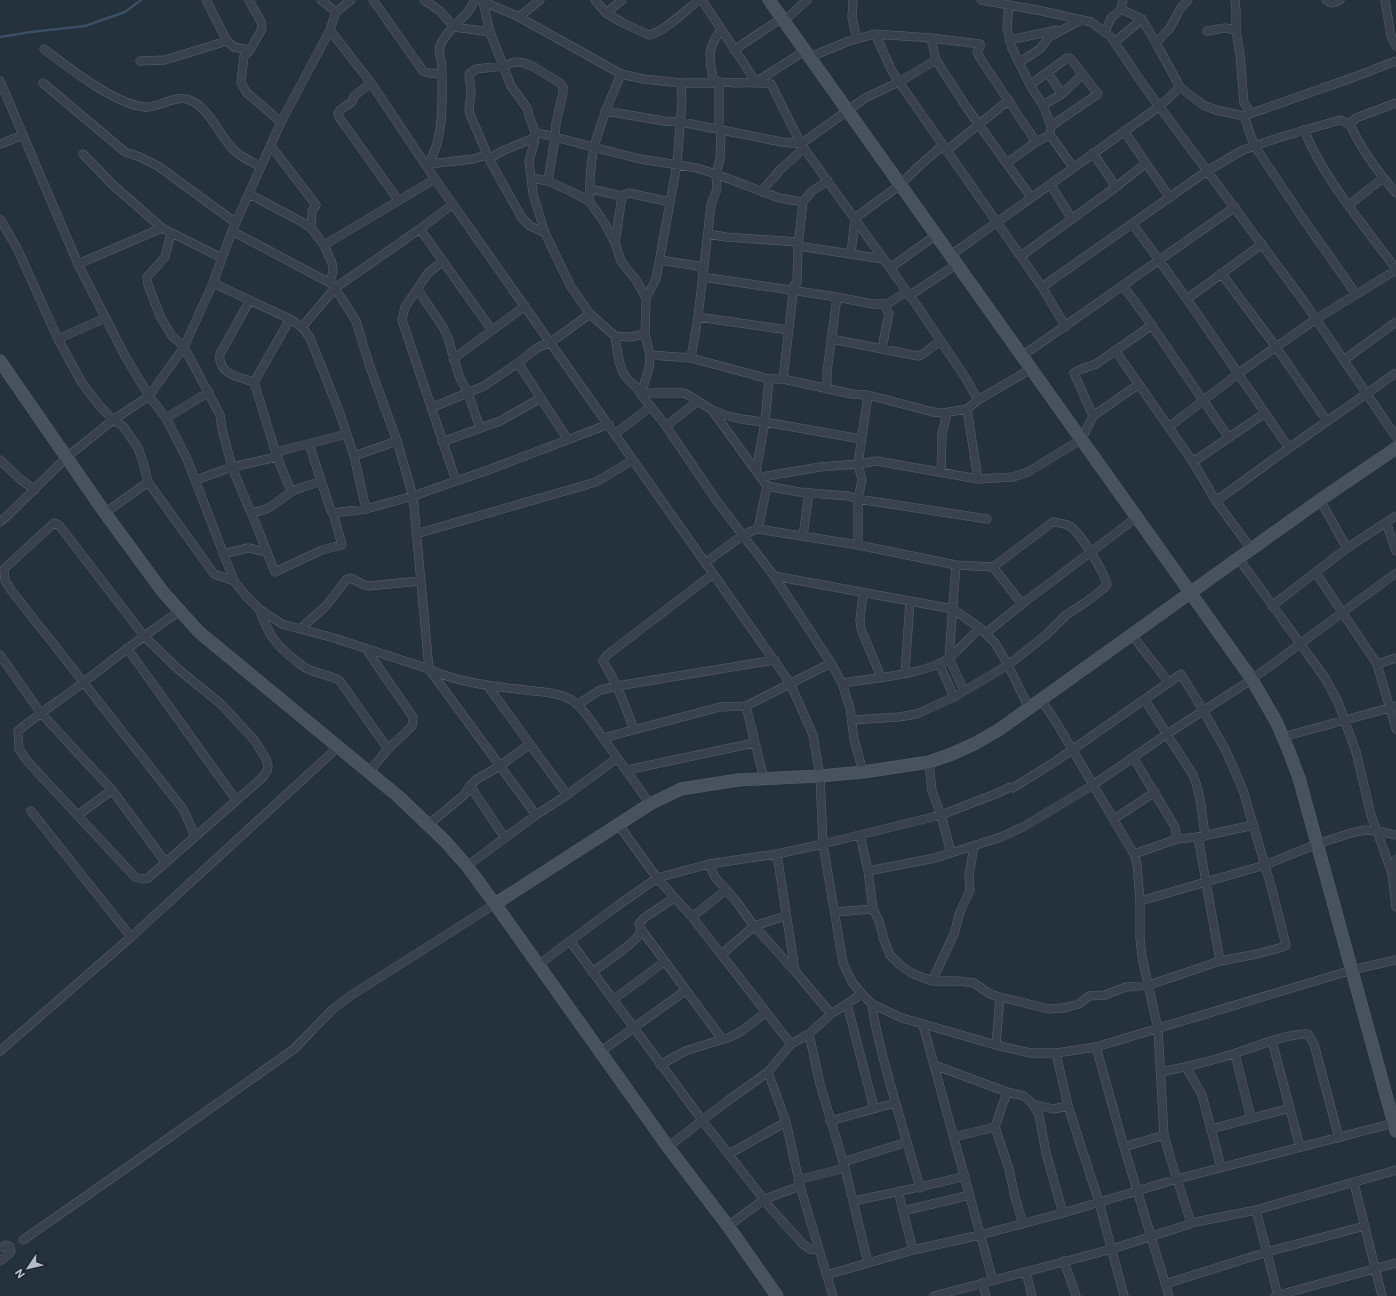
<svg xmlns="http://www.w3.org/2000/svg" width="1396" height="1296" viewBox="0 0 1396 1296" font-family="Commissioner,sans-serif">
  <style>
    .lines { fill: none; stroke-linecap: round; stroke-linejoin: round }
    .stream { stroke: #3a4e62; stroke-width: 2.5 }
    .street-casing { stroke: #57606a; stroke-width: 9 }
    .secondary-casing { stroke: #57606a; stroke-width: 13 }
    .street { stroke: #39424c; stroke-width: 8 }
    .secondary { stroke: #47525e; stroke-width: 12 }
  </style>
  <rect width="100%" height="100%" fill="#25313b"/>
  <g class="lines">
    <!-- stream -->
    <path class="stream" d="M0 37 31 32 85 26 125 12 141 0"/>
    <defs>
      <path id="street" d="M206 0 227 41 234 47 250 50
        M249 0 261 22 262 29 250 50 244 56 241 82 246 92 281 122
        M321 0 336 12
        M373 0 423 71 429 73 442 74
        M424 0 440 11 454 27 490 32
        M480 0 519 17 621 74 643 79 681 83H714C721 81 728 83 736 83 748 83 759 82 771 84L801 144 865 98 899 82 936 60
        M595 0 606 13 623 23 649 35C663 33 687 9 699 0
        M702 0 756 82 806 50
        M853 0 852 18 857 39
        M981 0 1042 11 1091 22 1111 37 1142 83 1305 303 1396 437
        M1235 0 1236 11V30L1240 55 1244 103 1251 113
        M1326 0C1332 5 1334 3 1340 0
        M1385 0 1391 36 1396 46
        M483 1 490 32 511 86 527 108 531 121 535 132 534 144 529 161 533 194 545 233 571 287 590 314 615 336 630 337 645 334
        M1009 5 1007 28 1012 48 1030 85 1043 105 1051 126 1050 135 1073 167
        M1121 9 1142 19 1156 43 1180 87 1203 105 1216 110 1244 116 1357 76 1396 61
        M606 13 622 0
        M519 17 540 0
        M784 21 807 0
        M330 30 371 83 435 179 790 683 813 735 820 776 823 844 843 963 852 982 862 994 872 1004 902 1018 996 1045 1030 1053H1056L1096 1047 1352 970 1396 960
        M1207 31 1225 28 1236 30
        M1105 32 1111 18 1121 9 1123 0
        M875 34 892 71 899 82 1042 287 1066 327
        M931 38 936 60 967 108 1031 197
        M1009 40 1057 30
        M1115 42 1142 19
        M1156 43 1170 28 1180 9 1188 0
        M44 49C69 68 113 103 144 107 154 109 174 96 186 99 209 104 219 137 235 151 242 158 253 162 261 167
        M734 50 782 18
        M810 57 849 41 875 34 931 38 980 44V47L977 52 980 58 1036 142
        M140 61 165 60 227 41
        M1020 62 1040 49 1049 37 1081 20
        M1048 73 1062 94
        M0 81 78 264 125 356 149 396 166 418 187 459 234 581 246 596 259 609 282 624 334 638 429 669C458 683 493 686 525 690 540 692 560 692 573 701 578 704 582 710 586 714L650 804
        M719 82V130
        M43 83 125 152 140 157 158 166 236 223
        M371 83 354 96 352 102 340 110 338 114 339 117 398 200
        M714 83C710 59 705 51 721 30
        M1030 85 1067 58H1070L1098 94 1051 126
        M1043 105 1062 94 1083 74
        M605 111 664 121 681 122 782 142 801 144 920 310 965 377 978 400
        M1244 116 1254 145 1306 223 1356 294
        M1350 124C1361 150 1378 172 1396 193
        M1304 130C1325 181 1363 224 1396 269
        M1124 131 1170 198
        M535 132 640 159 697 168 716 174 779 198 803 202 812 191 828 181
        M0 144 23 135
        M271 146 316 205 312 211 311 228
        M946 151 1009 100
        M1093 153 1116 187
        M83 154 113 185 162 228 222 258
        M489 159 500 152 534 138
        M1007 163 1036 142 1050 135
        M429 164 473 159 486 155
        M427 167C445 138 442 100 442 68 442 61 438 54 440 46 444 34 458 23 467 13 470 9 473 4 475 0
        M531 178 548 181 572 192 589 201 604 222 615 243 621 261 636 280 646 298 645 334 650 355 649 368 644 384 640 393 666 426 716 500 774 576 831 663 842 683 850 708 854 739 863 772
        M1050 184 1072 219
        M590 189 622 196 629 193 670 202
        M763 192 765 187 775 176 780 170 804 148
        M249 194 302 222 311 228 324 245 332 263 333 271 330 283
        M589 201C590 183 590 165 594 148 600 122 611 98 621 74
        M1349 205 1383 178
        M0 219 17 248 58 339 82 383 99 405 113 420 123 426 138 448 143 462 148 482 214 574 234 581
        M1133 225C1188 297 1237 373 1289 448
        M420 229 491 329
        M232 231 330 283 335 288 356 321 369 364 397 441 413 496 429 669 536 815
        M171 233 165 257 147 277 148 285 161 318 172 336 184 347 220 415 222 429 232 467 248 506 251 512C267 513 279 500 291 492 300 487 312 485 321 481
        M545 233 530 226 522 218 489 159 470 114 469 110 471 92 469 74 476 69 503 66 515 62 524 63 534 67 560 83 563 87V93L556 123 555 138 548 181
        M708 234 726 237 798 242
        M615 243 622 196
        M324 245 435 179
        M798 246 883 259
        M851 254 855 218 900 185 918 167 942 146
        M951 255 1160 106 1180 87
        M1021 256 1116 187 1146 163
        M660 260 704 267
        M443 261 428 273 405 307 402 320 456 481
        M78 264 162 228
        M890 268 936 235
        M1221 273 1276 347 1327 421
        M703 277 837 297 872 304H887L906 292
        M213 283 290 319 302 327 310 338 339 411 354 456 366 509
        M1123 286 1146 317 1229 438
        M1042 287 1207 171 1243 150 1281 137 1340 120 1350 124 1356 118 1396 103
        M418 290 443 327 448 338 459 376 468 393 480 428
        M909 296 957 264
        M646 298 656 279 677 164 682 102 681 83
        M1187 299 1262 244
        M250 300 220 354C217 374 239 377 254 382
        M698 317 788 330
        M290 319 254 382 277 457 288 484 292 491
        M302 327 335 288 420 229 453 204
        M615 336C617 348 618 365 625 376 630 383 637 386 640 393H684L690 396 712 410
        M58 339 105 318
        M831 339 918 356 923 354 940 341
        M882 348 889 313 886 309 887 304
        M1115 350 1193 462 1216 501 1252 550
        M650 355 691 358 769 379H783L852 394 868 395 933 412 943 413 967 409 978 400 1031 369
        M1022 356 1235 207
        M691 358 698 317 711 205 717 189 716 174 720 159 721 131
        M453 359 525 306
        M1344 360 1396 322
        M518 363 568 440
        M769 379 765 422 861 439
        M783 379 794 285 797 283 798 246 803 202
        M827 389V372L837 297
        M431 408 484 386 518 363 537 348 551 342 590 314
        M967 409 978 479
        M1093 416 1139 384
        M166 418 209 392
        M666 426 698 401
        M1169 427 1239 373 1316 319 1396 270
        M615 434 650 407
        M442 442 500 421 541 398
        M309 444 331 511 333 513 366 509 413 496 491 469 609 424
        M354 456 397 441
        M0 460 20 479 35 490
        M1193 462 1265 413
        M756 471 765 422C746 420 730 418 712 410L767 486 758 529
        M941 472 942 434 947 413
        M761 477 820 467 858 464 877 461 978 479 1013 477 1028 472 1082 439 1093 416 1074 373C1081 368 1089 367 1096 364L1152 325
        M196 480 232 467 277 457 280 451 347 434
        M767 486 799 492 848 496 858 499 987 519
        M1320 500 1347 548
        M1216 501 1289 448 1396 373
        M251 512 275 572 322 550 342 545 333 513
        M105 513 148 482
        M0 522 7 516 67 457 113 420 149 396 184 347 213 283 232 231 281 122 330 30 336 12 351 0
        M1386 522 1396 551
        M416 534 596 482 633 460
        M803 536 809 493
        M858 545V499L862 480 858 464 868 395
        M223 554 248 548 267 552
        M1239 559 1325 678 1338 702 1356 752 1371 815 1392 873 1396 907
        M705 563C718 554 743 532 758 529L858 545 956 565 993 567 1053 522C1058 523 1066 523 1071 527 1082 535 1103 571 1107 584L1104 588 1086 602 1066 615 1046 635 1008 665 954 697 917 714 899 717 852 720
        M956 565 949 658 964 691
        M993 567 1022 604 1137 517
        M1316 573 1377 664 1396 729
        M774 576 953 609 980 628 995 643 1008 665 1029 708
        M863 593 860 620 861 629 881 677
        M1272 606 1347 548 1396 516
        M259 609C269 634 273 643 295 660 299 663 303 667 308 669 318 674 331 675 340 681L388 749
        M180 611C147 633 116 657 84 682 62 699 39 713 18 731L19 749 28 762 135 877 143 879 148 878 263 777 267 771 268 766 266 759 255 741 221 704 178 669 144 636 59 525 54 523 4 569 5 581 11 590 183 809 195 836
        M300 629 325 607 346 580 351 578 362 584 368 586 420 581
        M986 633 1022 604
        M1132 635 1169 683
        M127 648 236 800
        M366 649 413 717 412 726 388 749 368 773
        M0 655 40 712 112 790 166 863
        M939 663 954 697
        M1377 664 1396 658
        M905 673 910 601
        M842 683C871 678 926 675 949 658 960 649 970 637 980 628
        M487 685 567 795
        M1041 700 1056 722 1134 854 1137 864 1140 901V938L1142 957 1158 1029 1164 1135 1170 1157 1191 1223
        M1145 700 1193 775C1201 794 1202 815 1205 836
        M577 705 600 690 617 686 775 660
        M746 706 764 779
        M634 729 617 686 603 661 607 655 713 574
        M1283 737 1396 706
        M603 738 720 707 746 706 831 663
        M1133 757 1175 827 1177 839
        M929 762 932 791 941 815 951 853
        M627 770 754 743
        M470 786 505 838
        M31 811 131 937
        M78 815 112 790
        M1114 819 1155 792
        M618 824 657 878 692 917 791 1044
        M428 825 464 795 470 786 477 779 500 766 530 744
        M1198 837 1220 961
        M777 854 795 971 831 1014
        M1134 854 1177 839 1198 837 1254 825
        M709 864 715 877 736 901 754 926 794 970
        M467 866 536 815 567 795 617 758
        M868 871 935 858 1001 837 1023 827 1093 785 1167 734 1251 680 1396 573
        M1393 872 1396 859
        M1140 901 1265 865 1317 844 1351 833 1365 830 1378 831 1396 835
        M835 912 873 909
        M692 917 726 890
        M641 929 722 1039
        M721 955 754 926 785 916
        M538 965 570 941
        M592 972C602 965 636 943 640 933 641 930 640 927 639 924L644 918 674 898
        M932 981 954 934 960 912 970 890 969 876 974 846
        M613 1000 664 962
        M847 1004 874 1108
        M872 1004C874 1023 879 1042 884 1061 895 1103 908 1145 920 1188
        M923 1025 993 1281
        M809 1034 820 1084 845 1168 868 1263 913 1250 980 1235 1063 1213 1177 1179 1394 1123
        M1272 1041 1300 1147
        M996 1045 1000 997
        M1096 1047 1124 1147 1169 1296
        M0 1051 131 937 337 748
        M600 1052 685 991
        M1056 1053 1068 1106 1099 1202 1124 1296
        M1235 1054 1251 1118
        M660 1065 685 1051 730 1037 742 1031 766 1012
        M934 1065 1007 1092 1024 1096 1033 1104 1053 1109 1068 1106
        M1186 1067 1202 1095 1221 1167
        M768 1072 786 1122 800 1186 833 1296
        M1161 1072C1186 1067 1212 1061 1236 1053 1258 1046 1285 1034 1308 1034L1314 1044 1339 1138
        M1007 1092 995 1127 1009 1169 1015 1197 1023 1224
        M1033 1104 1039 1115 1046 1153 1063 1213
        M830 1121 895 1103
        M1211 1129 1290 1108
        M954 1137 995 1127
        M668 1147 726 1102 768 1072 791 1044 809 1034 831 1014 862 994
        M1124 1147 1164 1135
        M729 1154 786 1122
        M843 1162 907 1142
        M798 1180 845 1168
        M1354 1183 1382 1296
        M898 1191 913 1250
        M854 1201C891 1193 928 1186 965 1176
        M1256 1210 1278 1296
        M903 1211 970 1195
        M728 1226 765 1199 800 1186
        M23 1240 129 1166 294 1049 333 1009 350 996 495 904
        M0 1248 6 1245 10 1247 11 1251 9 1254 0 1261
        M819 1250 810 1249 803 1244 772 1210 702 1120 570 941 613 909 657 878 709 864 777 854 823 844 941 815 998 793 1010 787 1013 788 1056 761 1181 674 1203 710 1226 751 1243 790 1271 886 1286 945 1283 947 1257 954 1220 961 1149 985 1126 987 1105 995 1089 996 1079 1004 1064 1008 1049 1009 1000 997 990 994 974 983 958 981H932L911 973 899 964 890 955 884 940 879 921 873 909 868 871 860 835
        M1064 1261 1076 1296
        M1026 1272 1032 1296
        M826 1275 868 1263
        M982 1283 986 1296
        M1165 1284 1267 1252 1365 1226
        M934 1296 1112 1249 1187 1225 1191 1223 1256 1210 1396 1170
        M1275 1296 1396 1263"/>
      <path id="secondary" d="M769 0 1251 678 1277 723 1288 749 1299 778 1396 1131
        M0 361 105 513 163 592 199 632 399 797 445 841 467 866 495 904
        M777 1296 728 1226 668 1147 495 904 650 804 681 789 738 780 820 776 863 772 929 762 952 754 976 743 1000 729 1320 500 1396 448"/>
    </defs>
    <!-- street casing -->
    <use href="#street" class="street-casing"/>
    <!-- secondary casing -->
    <use href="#secondary" class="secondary-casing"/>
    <!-- street -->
    <use href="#street" class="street"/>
    <!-- secondary -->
    <use href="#secondary" class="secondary"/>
  </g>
  <!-- north arrow -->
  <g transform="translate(28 1268) rotate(235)" stroke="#1e2731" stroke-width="3" paint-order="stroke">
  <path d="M0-3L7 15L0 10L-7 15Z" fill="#b4bdc7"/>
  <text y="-6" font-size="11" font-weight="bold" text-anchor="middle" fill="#b4bdc7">N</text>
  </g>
</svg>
